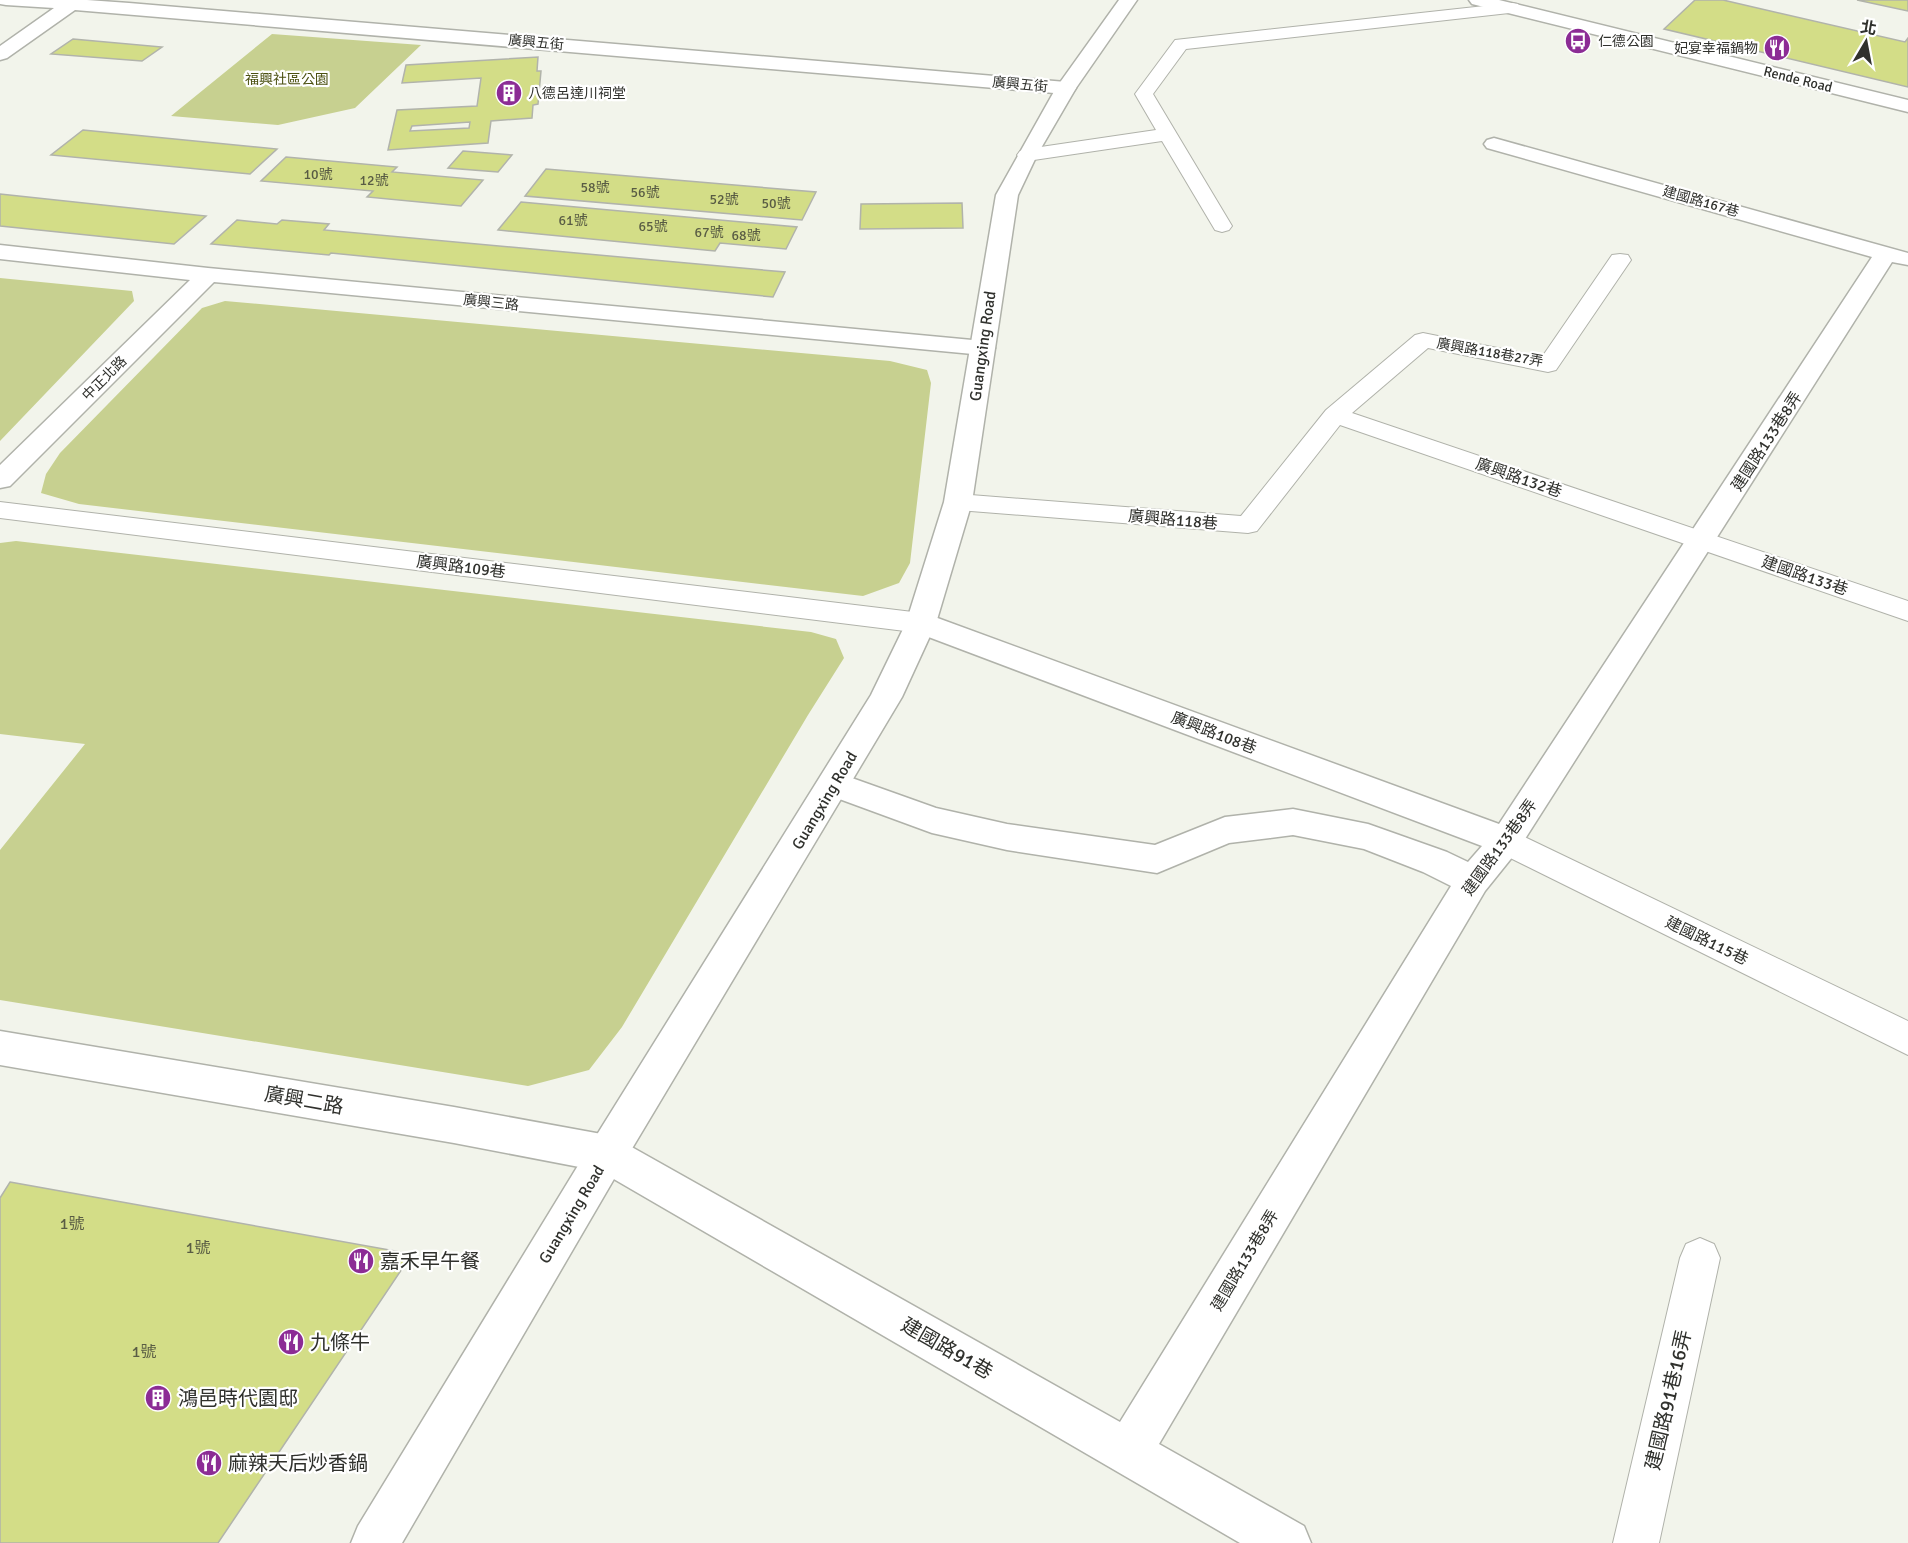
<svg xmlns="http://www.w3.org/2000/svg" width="1908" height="1543" viewBox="0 0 1908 1543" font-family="Signika,'Noto Sans TC',sans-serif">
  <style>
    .green { fill: #c7d090 }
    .building { fill: #d3dd87; stroke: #b1b3ab; stroke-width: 1.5; fill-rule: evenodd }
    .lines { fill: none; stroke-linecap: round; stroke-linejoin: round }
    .service-casing { stroke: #b0b2aa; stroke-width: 2 }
    .minor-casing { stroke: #b0b2aa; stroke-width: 3 }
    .tertiary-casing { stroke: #b0b2aa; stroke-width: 3 }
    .service { fill: #fff; fill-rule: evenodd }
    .minor { fill: #fff; fill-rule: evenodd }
    .tertiary { fill: #fff; fill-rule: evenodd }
    .labels { text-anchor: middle; stroke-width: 4.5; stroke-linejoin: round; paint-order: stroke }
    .far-poi-label { font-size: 14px; fill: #30312d; stroke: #fff; text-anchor: start }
    .far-street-label { font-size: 14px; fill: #30312d; stroke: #fff }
    .far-park-label { font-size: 14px; fill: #4c5112; stroke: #fff }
    .number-label { font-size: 14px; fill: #595c44 }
    .street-label { font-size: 16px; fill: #30312d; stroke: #fff }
    .near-number-label { font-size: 16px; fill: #595c44 }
    .near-street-label { font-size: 20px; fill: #30312d; stroke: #fff }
    .near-poi-label { font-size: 20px; fill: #30312d; stroke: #fff; text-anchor: start }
  </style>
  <rect width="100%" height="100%" fill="#f2f4eb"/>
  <!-- green -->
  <path class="green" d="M272 34 421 45 355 108 278 125 171 116Z
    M0 278 132 291 134 301 0 441Z
    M225 301 890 361 927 370 931 383 910 563 899 583 863 596 79 504 41 493 46 474 60 453 202 308Z
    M16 541 811 632 836 639 844 658 808 715 622 1027 589 1070 528 1086 0 1000V850L85 744 0 734V543Z"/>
  <!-- building -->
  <path class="building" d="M1695 0H1723L1905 42 1908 38V87L1664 29Z
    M1857 0H1908V11Z
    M73 39 162 47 142 61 51 54Z
    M538 57 537 71H541L538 104 533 105 532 118 491 121 488 143 388 150 397 110 477 106 481 78 402 83 406 65ZM470 122 469 128 410 131 412 126Z
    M83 130 277 149 250 174 51 155Z
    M463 151 512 155 498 172 448 168Z
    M286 157 397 167 392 172 483 180 461 206 367 197 373 191 261 181Z
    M546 169 816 192 802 220 525 196Z
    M0 194 206 216 174 244 0 226Z
    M521 202 797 227 786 249 720 243 715 251 498 230Z
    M962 203 963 228 860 229 861 204Z
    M237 220 277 224 282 220 329 224 324 230 785 272 773 297 331 253 329 255 211 244Z
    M10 1182 412 1254 218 1543H0V1198Z"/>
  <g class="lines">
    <defs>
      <path id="service" d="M1512 3 1518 4 1520 8 1518 12 1186 49 1153 94 1232 226 1229 230 1222 232 1215 230 1162 141 1027 161 1020 159 1017 155 1020 151 1027 149 1156 130 1135 94 1175 40Z
        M1620 254 1628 255 1631 260 1556 370 1548 372 1428 348 1352 413 1908 601V621L1340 425 1257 531 1248 533 958 510 949 508 945 502 949 496 958 494 1241 516 1326 410 1415 335 1423 333 1542 357 1612 255Z
        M0 502 921 613 931 616 935 623 931 630 921 633 0 518Z
        M1506 828 1908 1021V1055L1494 850 1490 841 1494 832Z
        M1700 1238 1714 1244 1720 1258 1659 1543H1613L1680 1258 1686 1244Z"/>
      <path id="minor" d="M0 0H87L129 3 1066 82 1073 84 1076 88 1073 92 1066 94 75 10 7 58 0 60V46L54 8 6 5 0 4Z
        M1494 138 1908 253V265L1892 262 1518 850 1485 891 1159 1444 1304 1526 1311 1543H1240L600 1171 454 1143 0 1065V1031L454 1107 607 1135 621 1141 1120 1422 1451 886 1423 872 1364 849 1293 835 1229 843 1157 873 1007 850 932 833 823 793 818 784 823 775 835 772 936 808 1007 824 1155 845 1225 817 1293 809 1368 824 1447 852 1468 862 1482 846 910 630 906 623 910 616 921 613 932 616 1499 824 1872 257 1487 148 1484 144 1487 140Z
        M0 245 208 268 983 341 992 343 995 348 992 353 983 355 214 282 10 486 0 488V465L190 280 0 259Z"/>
      <path id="tertiary" d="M1119 0H1137L1076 88 1037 155 1018 195 972 502 936 623 902 697 621 1167 402 1543H351L358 1526 593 1141 871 695 906 623 944 502 996 195 1056 88Z
        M1469 0H1499L1908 100V112L1472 4Z"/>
    </defs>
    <!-- service casing -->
    <use href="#service" class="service-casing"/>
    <!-- minor casing -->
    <use href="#minor" class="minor-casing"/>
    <!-- tertiary casing -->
    <use href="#tertiary" class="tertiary-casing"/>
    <!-- service -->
    <use href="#service" class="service"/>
    <!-- minor -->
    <use href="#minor" class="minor"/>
    <!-- tertiary -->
    <use href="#tertiary" class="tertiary"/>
  </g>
  <!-- icons -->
  <defs>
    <symbol id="bus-disc" viewBox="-11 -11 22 22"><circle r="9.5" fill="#8c2c95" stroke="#fff"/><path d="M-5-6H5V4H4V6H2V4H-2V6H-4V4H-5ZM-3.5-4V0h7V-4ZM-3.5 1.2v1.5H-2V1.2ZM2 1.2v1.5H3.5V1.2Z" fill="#fff"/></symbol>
    <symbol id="restaurant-disc" viewBox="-11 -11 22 22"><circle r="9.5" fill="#8c2c95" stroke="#fff"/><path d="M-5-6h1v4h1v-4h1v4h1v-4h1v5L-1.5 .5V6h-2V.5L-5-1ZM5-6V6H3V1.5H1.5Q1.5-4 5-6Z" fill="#fff"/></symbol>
    <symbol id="building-disc" viewBox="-11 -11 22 22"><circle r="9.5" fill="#8c2c95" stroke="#fff"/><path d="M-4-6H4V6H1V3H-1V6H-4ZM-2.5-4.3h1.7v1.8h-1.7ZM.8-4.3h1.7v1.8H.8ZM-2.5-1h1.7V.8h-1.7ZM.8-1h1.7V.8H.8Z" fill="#fff"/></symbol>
  </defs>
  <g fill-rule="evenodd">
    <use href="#bus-disc" x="1563" y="26" width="30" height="30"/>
    <use href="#restaurant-disc" x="1762" y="33" width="30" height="30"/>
    <use href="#building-disc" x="494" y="78" width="30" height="30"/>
    <use href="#restaurant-disc" x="346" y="1246" width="30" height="30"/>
    <use href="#restaurant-disc" x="276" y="1327" width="30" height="30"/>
    <use href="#building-disc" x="143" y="1383" width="30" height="30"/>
    <use href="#restaurant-disc" x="194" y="1448" width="30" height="30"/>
  </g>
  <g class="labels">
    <!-- far-poi labels -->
    <g class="far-poi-label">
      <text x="1598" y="46">仁德公園</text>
      <text x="1758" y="53" text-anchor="end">妃宴幸福鍋物</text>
      <text x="528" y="98">八德呂達川祠堂</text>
    </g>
    <!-- far-street labels -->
    <g class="far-street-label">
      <text transform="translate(536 42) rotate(5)" y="5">廣興五街</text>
      <text transform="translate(1798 79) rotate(14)" y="5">Rende Road</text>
      <text transform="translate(1020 84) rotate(5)" y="5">廣興五街</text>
      <text transform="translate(1701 201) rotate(16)" y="5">建國路167巷</text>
      <text transform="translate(491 302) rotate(6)" y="5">廣興三路</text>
      <text transform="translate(1490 352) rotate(10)" y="5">廣興路118巷27弄</text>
      <text transform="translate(104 378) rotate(-45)" y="5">中正北路</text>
    </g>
    <!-- far-park labels -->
    <g class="far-park-label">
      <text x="287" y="84">福興社區公園</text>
    </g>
    <!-- number labels -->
    <g class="number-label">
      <text x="318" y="179">10號</text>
      <text x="374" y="185">12號</text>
      <text x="595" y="192">58號</text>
      <text x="645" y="197">56號</text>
      <text x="724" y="204">52號</text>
      <text x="776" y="208">50號</text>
      <text x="573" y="225">61號</text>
      <text x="653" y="231">65號</text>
      <text x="709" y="237">67號</text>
      <text x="746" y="240">68號</text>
    </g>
    <!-- street labels -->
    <g class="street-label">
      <text transform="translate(982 346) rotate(-82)" y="6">Guangxing Road</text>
      <text transform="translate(1766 441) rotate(-57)" y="6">建國路133巷8弄</text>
      <text transform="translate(1519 477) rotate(19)" y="6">廣興路132巷</text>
      <text transform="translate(1173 519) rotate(5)" y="6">廣興路118巷</text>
      <text transform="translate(461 566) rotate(7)" y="6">廣興路109巷</text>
      <text transform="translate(1805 575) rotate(19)" y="6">建國路133巷</text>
      <text transform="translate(1214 732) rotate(21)" y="6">廣興路108巷</text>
      <text transform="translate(824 800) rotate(-59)" y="6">Guangxing Road</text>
      <text transform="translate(1499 847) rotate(-54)" y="6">建國路133巷8弄</text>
      <text transform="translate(1707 940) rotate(26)" y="6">建國路115巷</text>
      <text transform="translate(571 1214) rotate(-59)" y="6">Guangxing Road</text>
      <text transform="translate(1244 1260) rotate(-59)" y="6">建國路133巷8弄</text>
    </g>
    <!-- near-number labels -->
    <g class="near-number-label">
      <text x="72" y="1229">1號</text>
      <text x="198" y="1253">1號</text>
      <text x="144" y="1357">1號</text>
    </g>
    <!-- near-street labels -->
    <g class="near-street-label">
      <text transform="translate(304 1100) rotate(10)" y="7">廣興二路</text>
      <text transform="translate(947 1348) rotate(30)" y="7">建國路91巷</text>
      <text transform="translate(1668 1400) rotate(-77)" y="7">建國路91巷16弄</text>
    </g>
    <!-- near-poi labels -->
    <g class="near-poi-label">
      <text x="380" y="1268">嘉禾早午餐</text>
      <text x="310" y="1349">九條牛</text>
      <text x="178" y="1405">鴻邑時代園邸</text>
      <text x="228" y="1470">麻辣天后炒香鍋</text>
    </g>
  </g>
  <!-- north arrow -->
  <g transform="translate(1866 42) rotate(10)" stroke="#ffffff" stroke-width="4.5" paint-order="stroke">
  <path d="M0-4.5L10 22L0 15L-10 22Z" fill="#30312d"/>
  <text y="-9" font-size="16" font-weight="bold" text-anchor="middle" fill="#30312d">北</text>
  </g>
</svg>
